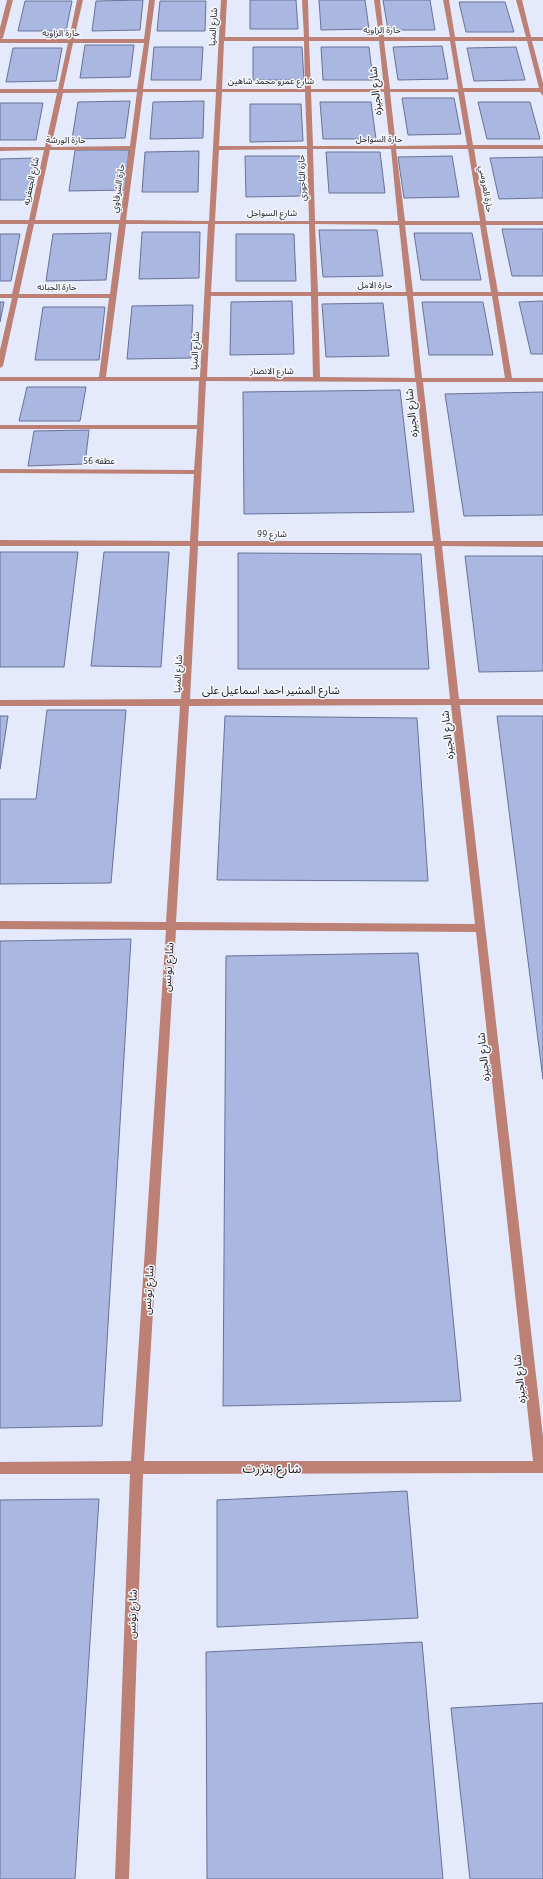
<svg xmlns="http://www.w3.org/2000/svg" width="543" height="1879" viewBox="0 0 543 1879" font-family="Ubuntu,'Noto Sans Arabic',sans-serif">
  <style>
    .building { fill: #aab7e0; stroke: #677298 }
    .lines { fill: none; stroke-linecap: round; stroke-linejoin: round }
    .minor { fill: #bc8075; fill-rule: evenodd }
    .labels { text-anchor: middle; stroke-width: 3; stroke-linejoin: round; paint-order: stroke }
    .far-street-label { font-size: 9px; fill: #161b2a; stroke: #f8f8f8 }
    .street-label { font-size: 11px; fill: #161b2a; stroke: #f8f8f8 }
    .near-street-label { font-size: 13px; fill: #161b2a; stroke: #f8f8f8 }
  </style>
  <rect width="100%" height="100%" fill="#e4eafb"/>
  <!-- building -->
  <path class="building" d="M143 0 140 30 92 31 96 1Z
    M250 0H296L298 29H250Z
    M319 0H365L369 29 321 30Z
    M383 0H430L435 30H388Z
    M25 1H72L66 31H18Z
    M160 1H206L205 31H157Z
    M459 2H505L514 32H466Z
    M85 45H134L130 77 80 78Z
    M442 46 448 79 398 80 393 47Z
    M154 47H203L201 80H151Z
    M253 47H302L304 80H253Z
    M321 47H369L373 80H323Z
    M516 47 525 80 474 81 467 48Z
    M13 48H62L56 81 6 82Z
    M402 98H454L461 134 408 135Z
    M130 101 125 138 72 139 78 102Z
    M204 101 203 138 150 139 153 102Z
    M320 102H371L376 139H323Z
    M478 102H530L540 139H487Z
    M0 103H43L36 140H0Z
    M250 104H301L303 141 250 142Z
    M75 150H129L125 190 69 191Z
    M199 151 198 192H142L145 152Z
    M326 152H380L385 193H329Z
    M245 156H300L301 196 246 197Z
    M452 156 459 197 404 198 398 157Z
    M543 157V198L499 199 490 158Z
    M35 158 27 200H0V159Z
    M502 229H543V276H512Z
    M319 230H377L383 276 323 277Z
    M142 232H200L199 278 139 279Z
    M111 233 106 280 46 281 53 234Z
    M414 233H472L481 280H421Z
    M0 234H20L11 281H0Z
    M236 234H294L296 281H236Z
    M292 301 294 354 230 355 231 302Z
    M543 301V354H531L519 302Z
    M0 302H4L0 322Z
    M422 302H483L493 355H429Z
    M383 303 389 356 326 357 322 304Z
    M193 305 191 358 127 359 132 306Z
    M43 307H105L99 360H35Z
    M27 387H86L80 421H19Z
    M400 390 414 512 244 514 243 392Z
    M543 392V515L464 516 445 394Z
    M89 430 85 464 28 466 34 431Z
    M0 552H78L64 667H0Z
    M104 552H169L161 667 91 666Z
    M238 553 421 554 429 669H238Z
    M465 556H543V671L479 672Z
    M47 710H126L111 883 0 884V799H36Z
    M0 716H8L0 769Z
    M225 716 417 718 428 881 217 880Z
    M497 716H543V1079Z
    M131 939 102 1426 0 1428V941Z
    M418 953 461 1401 223 1406 226 956Z
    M407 1491 418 1618 217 1627V1500Z
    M99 1499 75 1879H0V1500Z
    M422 1642 443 1879H207L206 1652Z
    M543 1703V1879H470L451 1708Z"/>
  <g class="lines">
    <!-- minor -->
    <path class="minor" d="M7 0H13L3 38 1 39H69L77 0H83L74 39H144L149 0H155L143 89H216L221 0H227L225 37H304L302 0H308L309 37H379L374 0H380L384 37H450L443 0H449L455 37H526L516 0H522L531 37H543V41H532L543 83V96L540 92H464L473 145H543V149H474L486 221H543V225H486L498 292H543V296H498L512 378H543V382H423L441 541H543V547L442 546 459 699H543V705H460L543 1437V1473L143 1474 129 1879H115L130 1474H0V1462L131 1461 166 930 0 929V921L166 922 180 706H0V700L181 699 190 546H0V540L190 541 194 474 0 473V469L194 470 197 429H0V425H197L199 381H0V377H99L109 298H18L3 366 0 368V350L12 298H0V294H12L28 224H0V220H29L44 150 0 151V147H45L57 93H0V89H58L68 43H0V28ZM224 41H304L305 89H222ZM309 41H379L384 89H311ZM384 41H450L458 89H390ZM455 41H527L539 88H463ZM73 43H144L137 89H63ZM137 92 130 146 51 147 63 93ZM143 92H216L209 221 126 220ZM222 92H305L307 146H219ZM311 92H384L390 146H313ZM390 92H458L467 145 396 146ZM307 149 309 221H215L219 150ZM313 149H391L398 221H315ZM396 149H468L480 221H405ZM50 150H129L120 220H35ZM34 224H119L110 294H19ZM126 224H208L200 377H106ZM215 224H309L311 292H211ZM315 224 399 225 406 292H318ZM405 225H480L491 292H413ZM211 296H311L313 377H207ZM318 296H407L415 378 320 377ZM413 296H492L505 378H422ZM206 381 416 382 433 541H198ZM198 546H434L450 699H190ZM451 705 475 924 176 922 189 706ZM176 930 476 932 533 1461H144Z"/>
  </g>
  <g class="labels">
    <!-- far-street labels -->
    <g class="far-street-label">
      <text transform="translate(213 27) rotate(-87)" y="3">شارع المنيا</text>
      <text x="382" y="33">حارة الزاويه</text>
      <text x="61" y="36">حارة الزاويه</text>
      <text x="271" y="84">شارع عمرو محمد شاهين</text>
      <text x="379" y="142">حارة السواحل</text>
      <text x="66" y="143">حارة الورشة</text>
      <text transform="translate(302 178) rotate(-92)" y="3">حارة الباجوري</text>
      <text transform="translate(31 181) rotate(-78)" y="3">شارع الجعفريه</text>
      <text transform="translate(118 188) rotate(-82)" y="3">حارة الشرقاوي</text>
      <text transform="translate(486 189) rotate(81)" y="3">حارة العروسي</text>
      <text x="272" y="216">شارع السواحل</text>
      <text x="375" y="288">حارة الامل</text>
      <text x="57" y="290">حارة الجبانه</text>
      <text transform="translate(195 351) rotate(-87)" y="3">شارع المنيا</text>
      <text x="272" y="374">شارع الانصار</text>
      <text x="99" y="464">عطفه 56</text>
      <text x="272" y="537">شارع 99</text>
      <text transform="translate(178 674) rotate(-87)" y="3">شارع المنيا</text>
    </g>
    <!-- street labels -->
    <g class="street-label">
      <text transform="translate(375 91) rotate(-96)" y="4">شارع الجيزه</text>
      <text transform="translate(411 413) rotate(-96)" y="4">شارع الجيزه</text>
      <text x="271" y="694">شارع المشير احمد اسماعيل على</text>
      <text transform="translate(447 735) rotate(-96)" y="4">شارع الجيزه</text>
      <text transform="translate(168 967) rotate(-86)" y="4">شارع تونس</text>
      <text transform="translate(483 1057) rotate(-96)" y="4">شارع الجيزه</text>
      <text transform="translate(148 1290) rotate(-86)" y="4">شارع تونس</text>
      <text transform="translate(519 1379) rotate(-96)" y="4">شارع الجيزه</text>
      <text transform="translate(132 1614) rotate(-88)" y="4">شارع تونس</text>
    </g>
    <!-- near-street labels -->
    <g class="near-street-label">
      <text x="272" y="1473">شارع بنزرت</text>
    </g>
  </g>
</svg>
